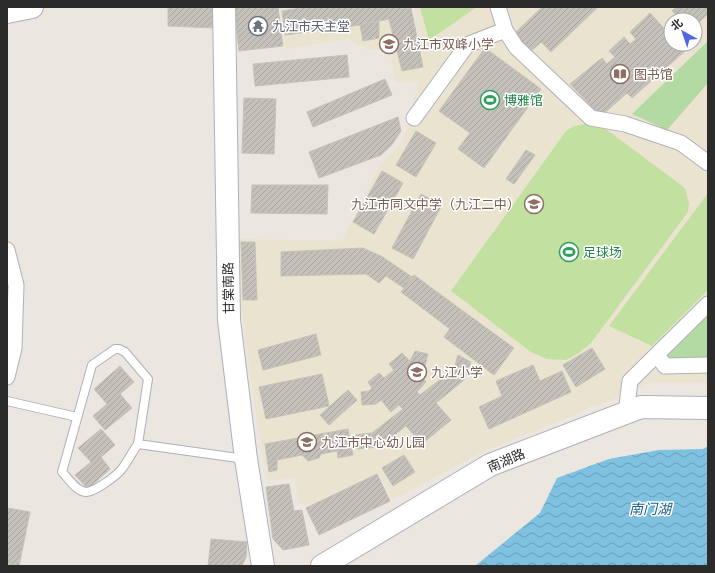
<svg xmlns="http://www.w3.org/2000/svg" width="715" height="573" viewBox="0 0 715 573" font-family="'DejaVu Sans','Noto Sans SC',sans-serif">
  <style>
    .education { fill: #eae3d0; fill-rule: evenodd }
    .grass { fill: #b3daa2 }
    .pitch { fill: #c2e09f }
    .water { fill: url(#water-waves) }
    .building { fill: url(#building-hatch); stroke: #c6c2b8 }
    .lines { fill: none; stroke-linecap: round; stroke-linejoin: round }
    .lane-casing { stroke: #afb0b9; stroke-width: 10 }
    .street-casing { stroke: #afb0b9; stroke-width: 17 }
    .secondary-casing { stroke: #afb0b9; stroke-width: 24 }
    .lane { stroke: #fff; stroke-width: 8 }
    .street { stroke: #fff; stroke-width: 15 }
    .secondary { stroke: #fff; stroke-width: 22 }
    .labels { text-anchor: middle; stroke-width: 3; stroke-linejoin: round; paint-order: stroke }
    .worship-label { font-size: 13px; fill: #5b616d; stroke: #fff; text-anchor: start }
    .education-label { font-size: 13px; fill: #785e54; stroke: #fff; text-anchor: start }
    .leisure-label { font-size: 13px; fill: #27864d; stroke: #fff; text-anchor: start }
    .street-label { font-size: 13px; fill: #2b2b2b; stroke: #fff }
    .water-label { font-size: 14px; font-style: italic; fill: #1e618b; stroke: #fff }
  </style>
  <defs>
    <pattern id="water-waves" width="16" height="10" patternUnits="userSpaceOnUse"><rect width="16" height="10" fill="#7fc1e0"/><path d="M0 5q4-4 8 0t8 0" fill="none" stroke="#689db6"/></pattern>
    <pattern id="building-hatch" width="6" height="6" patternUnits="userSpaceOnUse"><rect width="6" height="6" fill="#c4c0ba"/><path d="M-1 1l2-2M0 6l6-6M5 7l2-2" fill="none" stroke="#a9a5a0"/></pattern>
  </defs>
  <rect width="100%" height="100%" fill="#ebe6df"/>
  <!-- education -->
  <path class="education" d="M280 7H411L421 49 413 7H708V383L650 382 607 402 591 406 577 414 482 452 392 500 378 473 308 505 299 503 294 478 267 481 251 381 241 304 237 239 342 241 379 167 403 141 419 82H396L390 50 368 49 348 39 285 49ZM671 20H695V44H671Z"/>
  <!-- grass -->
  <path class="grass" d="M708 41V83L667 130 632 114Z
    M708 314V359L669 360 666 356Z"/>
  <!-- pitch -->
  <path class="pitch" d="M420 7H477L429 40Z
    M590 123 599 124 685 188 689 203 688 212 591 343 579 353 566 360 547 359 531 352 451 291 566 131 574 126Z
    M708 193V290L652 346 609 326Z"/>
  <!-- water -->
  <path class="water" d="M708 446V566H475L540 513 557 478 609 459 659 450 703 449Z"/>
  <!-- building -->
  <path class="building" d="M168 7H216V28L168 26Z
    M234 7H278L283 46 239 51Z
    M306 7H402L400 9 411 8 423 67 402 71 389 19 360 25 285 35 282 11Z
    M542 7H598L551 52 541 42 529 53 512 36Z
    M677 7H708V14L695 26V20H681L672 11Z
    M650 13 671 36V44H678L685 51 632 98 627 93 601 116 570 84 602 58 607 64 615 57 609 51 624 37 630 44 636 39 630 32Z
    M379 21V38L363 41 360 25Z
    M485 48 541 89 484 168 458 149 470 133 439 111Z
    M347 55 349 77 255 86 253 64Z
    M385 79 392 95 313 127 307 112Z
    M244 98 276 99 274 154 242 153Z
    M398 117 401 131 391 146 381 155 319 178 309 152Z
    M416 131 436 143 416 177 396 165Z
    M526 150 535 155 514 184 506 179Z
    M382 171 403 183 374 234 353 222Z
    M252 185H328L327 214 251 213Z
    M421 194 442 205 413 259 392 248Z
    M241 242H255L257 300H243Z
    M363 248 381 256 366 274 281 276V252Z
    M381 256 412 277 404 288 386 276 379 283 366 274Z
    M414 275 463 311 450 329 401 292Z
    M463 311 514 348 494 375 444 337Z
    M316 334 321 355 263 370 258 350Z
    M592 348 605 369 576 387 563 365Z
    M415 351 428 354 425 366 419 373 426 382 417 392 420 395 454 369 458 355 471 362 464 380 436 403 451 420 422 444 406 426 379 447 357 449 356 435 372 433 403 409 399 405 391 412 381 400 376 404 362 405 361 392 369 391 372 388 368 382 379 373 384 378 394 370 389 364 402 353 410 361Z
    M533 365 540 381 562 371 571 392 489 429 479 407 502 396 496 381Z
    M120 366 134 382 120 394 132 408 105 430 93 416 107 404 94 389Z
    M322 374 329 406 266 419 259 387Z
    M348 390 357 400 329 425 320 415Z
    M101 429 115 445 101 457 110 469 88 489 75 475 91 462 78 448Z
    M348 429 353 455 338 458 337 451 321 454 319 458 308 461 302 455 277 460V470L269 472 265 444Z
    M404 455 415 472 393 486 382 468Z
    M377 474 390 501 319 535 306 508Z
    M289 484 294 511 302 510 309 545 283 550 273 539 266 487Z
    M7 508 30 512 19 566H7Z
    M211 539 247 542 246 557 242 566H208Z"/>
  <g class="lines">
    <defs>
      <path id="lane" d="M7 401 77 417
        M138 444C132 452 127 463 121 470 115 477 94 492 86 492 76 491 69 479 62 472L92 365 115 349H119L125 352 148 379 138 444 245 459"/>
      <path id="street" d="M498 7 505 30 516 47 591 118 625 124 681 143 708 163
        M414 118 467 45 505 30
        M7 250 16 285 14 348 7 377
        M657 355 665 366 708 365
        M626 413 630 381 708 304"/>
      <path id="secondary" d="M224 7 229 320 246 459 263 566
        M7 12 32 7
        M322 566 490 465 641 407 708 408"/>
    </defs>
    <!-- lane casing -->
    <use href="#lane" class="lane-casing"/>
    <!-- street casing -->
    <use href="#street" class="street-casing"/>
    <!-- secondary casing -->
    <use href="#secondary" class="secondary-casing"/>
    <!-- lane -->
    <use href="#lane" class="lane"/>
    <!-- street -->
    <use href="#street" class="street"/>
    <!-- secondary -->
    <use href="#secondary" class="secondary"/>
  </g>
  <!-- icons -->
  <defs>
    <symbol id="temple-ring" viewBox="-11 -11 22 22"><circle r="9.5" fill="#fff" stroke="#6b7280" stroke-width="1.5"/><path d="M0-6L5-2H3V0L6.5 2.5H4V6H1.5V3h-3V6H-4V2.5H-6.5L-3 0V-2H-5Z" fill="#6b7280"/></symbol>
    <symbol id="school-ring" viewBox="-11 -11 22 22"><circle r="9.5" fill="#fff" stroke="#8d6e63" stroke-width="1.5"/><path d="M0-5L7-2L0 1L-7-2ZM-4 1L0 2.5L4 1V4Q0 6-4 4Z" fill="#8d6e63"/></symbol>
    <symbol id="library-ring" viewBox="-11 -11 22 22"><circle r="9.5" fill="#fff" stroke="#8d6e63" stroke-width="1.5"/><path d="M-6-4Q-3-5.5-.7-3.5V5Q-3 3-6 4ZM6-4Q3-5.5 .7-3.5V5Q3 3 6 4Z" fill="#8d6e63"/></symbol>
    <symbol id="stadium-ring" viewBox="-11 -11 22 22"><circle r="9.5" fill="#fff" stroke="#2e9e5b" stroke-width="1.5"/><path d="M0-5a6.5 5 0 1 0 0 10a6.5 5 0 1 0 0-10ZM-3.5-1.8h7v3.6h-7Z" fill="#2e9e5b"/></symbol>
  </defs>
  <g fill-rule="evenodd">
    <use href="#temple-ring" x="247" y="15" width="22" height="22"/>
    <use href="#school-ring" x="378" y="33" width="22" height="22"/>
    <use href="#library-ring" x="609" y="63" width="22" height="22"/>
    <use href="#stadium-ring" x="479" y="89" width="22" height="22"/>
    <use href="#school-ring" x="523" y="193" width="22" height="22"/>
    <use href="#stadium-ring" x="558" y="241" width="22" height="22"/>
    <use href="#school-ring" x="406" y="361" width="22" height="22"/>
    <use href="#school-ring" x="296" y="431" width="22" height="22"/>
  </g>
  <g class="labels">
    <!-- worship labels -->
    <g class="worship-label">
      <text x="272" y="31">九江市天主堂</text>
    </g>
    <!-- education labels -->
    <g class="education-label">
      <text x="403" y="49">九江市双峰小学</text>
      <text x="634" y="79">图书馆</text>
      <text x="520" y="209" text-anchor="end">九江市同文中学（九江二中）</text>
      <text x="431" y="377">九江小学</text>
      <text x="321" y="447">九江市中心幼儿园</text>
    </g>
    <!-- leisure labels -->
    <g class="leisure-label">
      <text x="504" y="105">博雅馆</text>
      <text x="583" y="257">足球场</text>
    </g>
    <!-- street labels -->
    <g class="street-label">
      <text transform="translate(228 288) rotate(-91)" y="5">甘棠南路</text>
      <text transform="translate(506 460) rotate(-23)" y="5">南湖路</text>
    </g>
    <!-- water labels -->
    <g class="water-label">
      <text x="650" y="514">南门湖</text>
    </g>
  </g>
  <!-- border -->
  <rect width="715" height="573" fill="none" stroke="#2b2b2b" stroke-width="16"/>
  <!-- north arrow -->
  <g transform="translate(683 32) rotate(320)"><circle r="19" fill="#ffffff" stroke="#aaaaaa"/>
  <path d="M0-3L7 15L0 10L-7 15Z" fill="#5367e3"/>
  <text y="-6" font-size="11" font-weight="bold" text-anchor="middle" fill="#2b2b2b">北</text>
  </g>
</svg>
